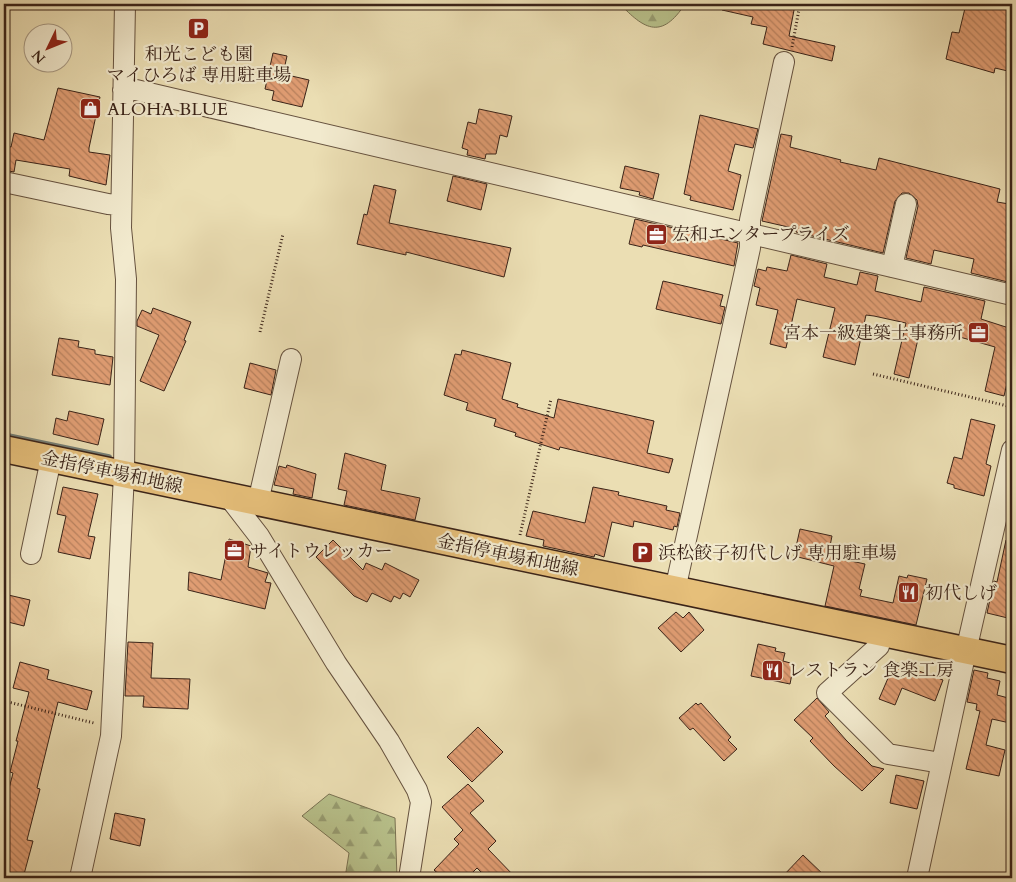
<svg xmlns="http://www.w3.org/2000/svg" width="1016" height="882" viewBox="0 0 1016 882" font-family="Cardo,'Noto Serif JP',serif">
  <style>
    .forest { fill: url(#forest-firs); stroke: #797252 }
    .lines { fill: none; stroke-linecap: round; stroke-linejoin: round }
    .stream { stroke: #747e76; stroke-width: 5.5 }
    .building { fill: url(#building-back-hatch); stroke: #3a2318 }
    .minor-casing { stroke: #66523f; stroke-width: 22 }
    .major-casing { stroke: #3a2318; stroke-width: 29 }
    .path { stroke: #3a2318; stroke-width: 3; stroke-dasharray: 1 2.5; stroke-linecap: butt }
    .minor { stroke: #f2eace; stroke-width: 20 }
    .major { stroke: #e6bf7a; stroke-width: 26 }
    .labels { text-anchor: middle; stroke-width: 4.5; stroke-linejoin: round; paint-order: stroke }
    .poi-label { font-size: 18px; fill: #3a2318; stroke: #f2eace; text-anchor: start }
    .street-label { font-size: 18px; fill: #3a2318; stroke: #f2eace }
  </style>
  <defs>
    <pattern id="forest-firs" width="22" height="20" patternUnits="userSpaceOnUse" patternTransform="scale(1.25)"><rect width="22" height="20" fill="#b8c18b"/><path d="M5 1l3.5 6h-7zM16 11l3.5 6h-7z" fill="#979c71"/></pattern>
    <pattern id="building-back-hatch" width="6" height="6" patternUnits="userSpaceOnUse" patternTransform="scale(1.25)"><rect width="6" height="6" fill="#e09d73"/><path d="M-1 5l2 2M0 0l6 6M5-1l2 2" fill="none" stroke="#b7805d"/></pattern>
  </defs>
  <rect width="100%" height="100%" fill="#ebdeb3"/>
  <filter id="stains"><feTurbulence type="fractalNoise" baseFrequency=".004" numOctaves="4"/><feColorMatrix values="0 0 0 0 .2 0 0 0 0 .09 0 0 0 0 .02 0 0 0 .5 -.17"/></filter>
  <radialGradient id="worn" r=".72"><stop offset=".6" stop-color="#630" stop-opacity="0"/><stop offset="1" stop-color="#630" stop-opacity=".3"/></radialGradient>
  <!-- forest -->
  <path class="forest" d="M620 4H683V7C660 40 643 28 620 4Z
    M329 794 395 818 397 878H345L349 853 302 816Z"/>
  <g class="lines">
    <!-- stream -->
    <path class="stream" d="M4 435 109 457"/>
  </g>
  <!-- building -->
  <path class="building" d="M722 4 795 5 789 36 835 46 832 61 763 44 767 27 751 24 753 17 722 10Z
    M966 4H1012V72L995 68 994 73 946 59 952 32 959 33Z
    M273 53 287 56 283 74 309 80 302 107 272 100 274 91 265 89Z
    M58 88 100 97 89 148V152L110 155 106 185 69 176 70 169 16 160 14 172 4 170V145L11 147 14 133 44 140Z
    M479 109 512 116 507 137 500 135 496 154H486L485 159 467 155 468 150 462 148 468 122 476 124Z
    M700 115 758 129 753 148 735 144 728 171 741 175 733 210 690 200 691 196 684 194Z
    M781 134 792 136 790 147 841 160 840 162 876 170 879 158 1000 189 997 202 1009 204 1008 208 1012 209V283L971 273 974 259 934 250 931 264 906 258 918 206 917 200 909 193H902L895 201 883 253 796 232 797 229 762 221Z
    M625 166 659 174 653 199 639 195 640 192 620 188Z
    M453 176 487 184 481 210 447 201Z
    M374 185 396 190 389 223 511 248 504 277 406 252V255L357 244 364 214 367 215Z
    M635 219 738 243 734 266 643 245 642 247 629 244Z
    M791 255 827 264 824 277 857 285 860 272 878 276 875 291 921 302 924 287 985 301 981 319 1012 329V362L1004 396 985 391 995 347 921 326 909 378 894 374 906 323 874 316 866 315 855 365 823 357 835 308 797 299 786 348 770 344 778 310 756 305 760 288 754 286 758 269 766 271 767 267 787 271Z
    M663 281 723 295 720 306 725 307 721 324 656 309Z
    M153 308 191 322 184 340 186 341 164 391 140 381 159 335 137 326V321L142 310 151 314Z
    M59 338 79 341 78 347 95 350V354L113 357 110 385 52 375Z
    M462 350 511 363 502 399 518 404 517 407 554 418 558 399 654 421 647 453 673 459 669 473 560 447 559 450 515 436 516 433 494 426 496 419 466 410 468 403 444 395 455 354 461 355Z
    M250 363 276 370 271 395 244 388Z
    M69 411 104 419 98 445 53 434 56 418 67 421Z
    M971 419 995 425 986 464 991 466 984 496 954 488V485L947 483 954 457 962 459 963 455Z
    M345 453 386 465 381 490 420 498 415 520 344 505 347 491 338 489Z
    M287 465 316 474 312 498 293 494 294 489 274 485 279 466 286 468Z
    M63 487 98 494 88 536 95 537 90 559 58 552 66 516 57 514Z
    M593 487 619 492 618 495 667 506 666 510 680 513 677 527 674 526 673 530 634 521 633 527 612 522 604 557 595 554 594 557 543 546 544 540 526 536 533 511 585 523Z
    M800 529 832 536 830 546 853 552 851 561 865 564 859 589 862 590 860 596 893 603 899 576 907 578 908 575 927 579 916 625 825 606 834 566 794 556Z
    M229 539 251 546 248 567 268 573 265 582 271 583 265 609 188 590 189 572 221 580Z
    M333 540 363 570 366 563 382 570 385 563 419 580 410 597 403 593 400 599 394 596 391 602 372 593 367 602 354 596 316 557Z
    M1006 540H1012V619L987 613 994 581 997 582Z
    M4 594 30 600 24 626 4 621Z
    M676 612 683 618 689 612 704 630 681 652 658 628Z
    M128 642 153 643 151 678 190 679 188 709 143 707 144 696H125Z
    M758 644 776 648 775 651 785 653 783 661 794 664 790 684 751 676Z
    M20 662 49 670 47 679 92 691 87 710 58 702 37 788 40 789 27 840 33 841 23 878H4V808L13 773 10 772 18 741H16L29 692 13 688Z
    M895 662 943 680 935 701 902 688 895 705 879 699Z
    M974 670 988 673 987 678 1000 681 997 695 1012 699 1010 723 992 719 986 745 1005 750 999 776 966 769 980 711 976 710 977 704 967 702Z
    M817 698 829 712 825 716 846 740 872 766 884 769 862 791 834 766 810 741 813 738 794 720Z
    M696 703 698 705 701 703 731 737 728 740 737 749 724 761 693 728 690 730 679 718Z
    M478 727 503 752 472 782 447 757Z
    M896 775 924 781 917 809 890 803Z
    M468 784 484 801 470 813 496 841 488 849 516 878H487L477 868 467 878H443L434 870 459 844 454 839 463 830 442 807Z
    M115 813 145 819 140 846 110 839Z
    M803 855 827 878H781Z"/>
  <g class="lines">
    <defs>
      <path id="minor" d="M123 90H136L1012 295
        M4 182 108 204 121 205
        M892 267 906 204
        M228 496 259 536 336 663 389 741 417 790 421 802 409 878
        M258 502 291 359
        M31 554 51 459
        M675 590 750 248V220L784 62
        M882 633 879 646 827 693 888 754 941 763
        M80 878 111 736 124 474 126 279 121 228 125 4
        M917 878 966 651 1012 450"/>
      <path id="major" d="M4 449 1012 660"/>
    </defs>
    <!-- minor casing -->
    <use href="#minor" class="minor-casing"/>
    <!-- major casing -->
    <use href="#major" class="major-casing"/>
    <!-- path -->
    <path class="path" d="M792 47 800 4
      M260 332 283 234
      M873 374 1012 407
      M520 535 551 399
      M4 701 94 723"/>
    <!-- minor -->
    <use href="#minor" class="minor"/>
    <!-- major -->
    <use href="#major" class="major"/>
  </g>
  <!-- icons -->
  <defs>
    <symbol id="parking-square" viewBox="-11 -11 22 22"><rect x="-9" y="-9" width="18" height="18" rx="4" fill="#8f2418" stroke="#f2eace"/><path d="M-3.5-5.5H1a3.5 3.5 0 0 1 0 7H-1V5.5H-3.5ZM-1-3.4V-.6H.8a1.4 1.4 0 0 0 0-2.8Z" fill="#fff"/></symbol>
    <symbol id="shop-square" viewBox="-11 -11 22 22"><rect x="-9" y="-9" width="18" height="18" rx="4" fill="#8f2418" stroke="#f2eace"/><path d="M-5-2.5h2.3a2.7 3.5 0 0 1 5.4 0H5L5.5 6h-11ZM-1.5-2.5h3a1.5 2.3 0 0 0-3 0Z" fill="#fff"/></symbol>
    <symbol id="office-square" viewBox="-11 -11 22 22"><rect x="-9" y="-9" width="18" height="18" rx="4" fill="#8f2418" stroke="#f2eace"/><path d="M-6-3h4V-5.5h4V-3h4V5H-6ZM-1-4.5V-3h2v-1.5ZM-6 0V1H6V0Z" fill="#fff"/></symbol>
    <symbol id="restaurant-square" viewBox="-11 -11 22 22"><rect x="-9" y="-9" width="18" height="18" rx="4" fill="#8f2418" stroke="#f2eace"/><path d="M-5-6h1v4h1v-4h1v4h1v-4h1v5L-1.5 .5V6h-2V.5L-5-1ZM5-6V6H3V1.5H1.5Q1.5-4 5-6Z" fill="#fff"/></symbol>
  </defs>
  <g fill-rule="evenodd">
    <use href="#parking-square" x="186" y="16" width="25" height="25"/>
    <use href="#shop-square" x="78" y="96" width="25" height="25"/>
    <use href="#office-square" x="644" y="222" width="25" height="25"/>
    <use href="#office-square" x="966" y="320" width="25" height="25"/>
    <use href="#office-square" x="222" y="538" width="25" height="25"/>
    <use href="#parking-square" x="630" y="540" width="25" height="25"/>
    <use href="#restaurant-square" x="896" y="580" width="25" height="25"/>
    <use href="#restaurant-square" x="760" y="658" width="25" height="25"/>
  </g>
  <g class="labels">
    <!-- poi labels -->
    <g class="poi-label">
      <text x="199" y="60" text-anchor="middle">和光こども園<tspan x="199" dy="21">マイひろば 専用駐車場</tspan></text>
      <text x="107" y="115">ALOHA BLUE</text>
      <text x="672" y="240">宏和エンタープライズ</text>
      <text x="963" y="339" text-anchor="end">宮本一級建築士事務所</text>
      <text x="250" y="557">サイトウレッカー</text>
      <text x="658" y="559">浜松餃子初代しげ 専用駐車場</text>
      <text x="925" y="599">初代しげ</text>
      <text x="788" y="676">レストラン 食楽工房</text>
    </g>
    <!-- street labels -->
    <g class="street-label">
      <text transform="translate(112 472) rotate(12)" y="6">金指停車場和地線</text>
      <text transform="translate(508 555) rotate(12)" y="6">金指停車場和地線</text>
    </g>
  </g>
  <!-- margin -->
  <rect width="1016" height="882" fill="none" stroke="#ebdeb3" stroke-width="20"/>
  <rect x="5" y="5" width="1006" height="872" fill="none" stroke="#3a2318" stroke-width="2.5"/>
  <rect x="10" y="10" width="996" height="862" fill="none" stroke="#3a2318"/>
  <!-- north arrow -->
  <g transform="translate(48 48) rotate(227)"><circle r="24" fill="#f2eace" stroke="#a89a85"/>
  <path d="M0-4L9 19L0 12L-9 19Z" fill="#8f2418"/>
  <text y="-8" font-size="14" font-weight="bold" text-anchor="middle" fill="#3a2318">N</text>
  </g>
  <rect width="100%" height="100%" filter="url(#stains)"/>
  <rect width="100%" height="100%" fill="url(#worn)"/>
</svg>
